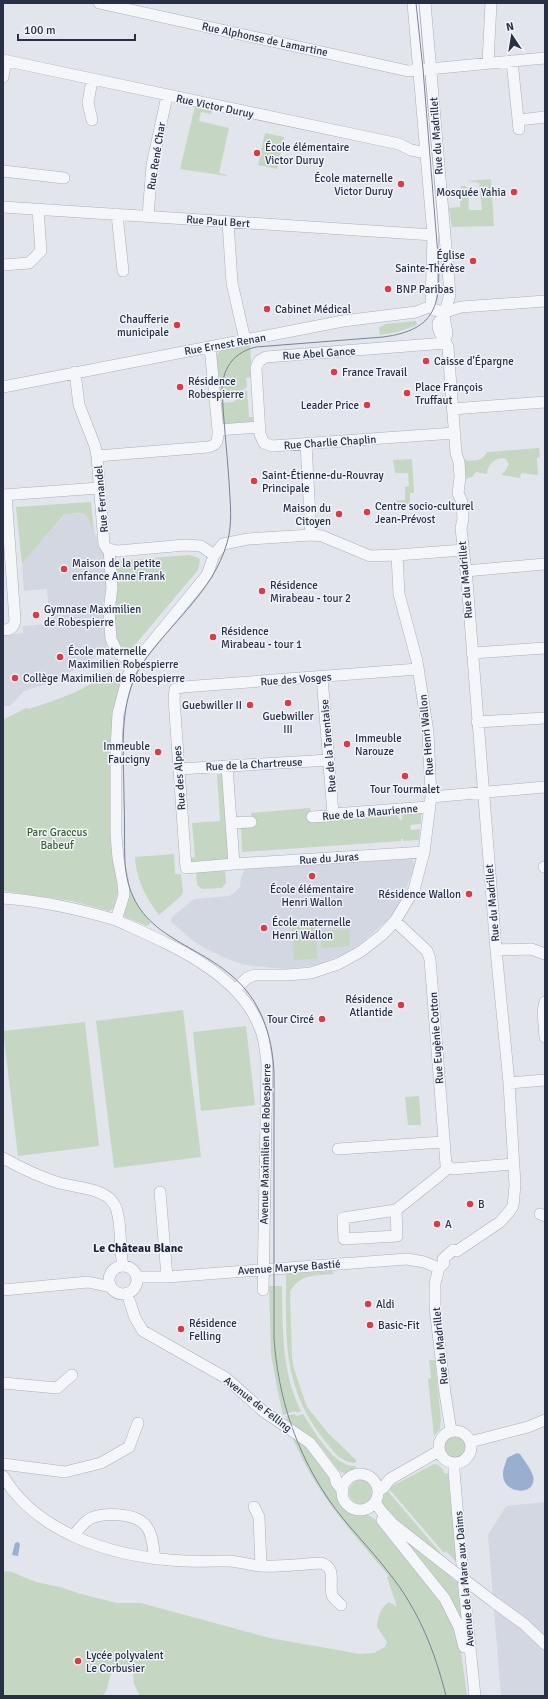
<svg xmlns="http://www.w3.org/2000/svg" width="548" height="1699" viewBox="0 0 548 1699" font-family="Signika,sans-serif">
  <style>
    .built { fill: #d3d7e1 }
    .green { fill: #c5d7c2 }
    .water { fill: #99afd0 }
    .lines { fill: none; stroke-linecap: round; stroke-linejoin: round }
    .minor-casing { stroke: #aaafba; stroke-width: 12 }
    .minor { stroke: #f5f6f9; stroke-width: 11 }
    .tram { stroke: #798297; stroke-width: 1 }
    .minor-bridge-casing { stroke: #aaafba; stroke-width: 12; stroke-linecap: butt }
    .minor-bridge { stroke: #f5f6f9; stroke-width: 11 }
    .poi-dot { fill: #de3a45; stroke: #f2f4f9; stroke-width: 1.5 }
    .labels { text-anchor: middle; stroke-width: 3; stroke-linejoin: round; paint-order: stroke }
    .street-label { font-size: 11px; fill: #283046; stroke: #f2f4f9 }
    .poi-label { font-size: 11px; fill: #283046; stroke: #f2f4f9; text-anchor: start }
    .park-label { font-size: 11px; fill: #386333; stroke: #f2f4f9 }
    .neighbourhood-label { font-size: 12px; font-weight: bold; fill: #1a2137; stroke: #f2f4f9 }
  </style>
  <rect width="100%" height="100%" fill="#e2e5ec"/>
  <!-- built -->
  <path class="built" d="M70 513 85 514 88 518 105 556 107 574H103V580H106V591L103 603 107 650 64 676 44 685 24 691 10 706H3V635L23 633V626L50 624 47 589 24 591 22 564 64 516Z
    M410 857 415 864 410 879 402 898 389 919 360 944 347 953 317 965 286 969 245 965 227 959 203 947 193 941 171 922 172 917 194 899 229 896 233 894 240 887 241 877 245 869Z
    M545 1502V1696H501L488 1535 506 1506Z"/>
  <!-- green -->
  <path class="green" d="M195 106 212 110 211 114 201 112 199 121 229 128 219 173 227 175V176L180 169Z
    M265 133 284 137 277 169 258 165Z
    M491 179 494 226 452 227 449 208 460 207 461 186H465L468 188 469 210H482L479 183 467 181Z
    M416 321 417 325 397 332 380 335 379 328 385 324Z
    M250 345 252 377 246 378 247 387 232 398 219 399 216 356 220 351Z
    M247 390 249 417H255L253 423 223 425 219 403 233 402Z
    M539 448 540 457 537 458 538 475 521 473 520 478 501 475 506 470 509 464 506 459C497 456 487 464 487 474L476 472 472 477 465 479 464 460C474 461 482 462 487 452Z
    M412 459 414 493H410V505L395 506 392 503V501L405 500V487L409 486 408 473H395L393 460Z
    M91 502 94 533 88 518 85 514 77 513 64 515 22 564 16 507Z
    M189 555 199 558 200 561 198 570 129 652 119 644 115 639 113 610 117 578 116 561Z
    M109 672 116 679H121L113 712 110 756 111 836 118 892 114 908 109 911 72 901 3 891V720L26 708 29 709C57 700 86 690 109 672Z
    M217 774H224L228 859 189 862 188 858 195 857 192 823 220 821Z
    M310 808 312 822 397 816 402 821V812L421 813V824L410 825 411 830 420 829 419 840 403 841V839H401V841L242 852 241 823 252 822 251 813Z
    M174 854 175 874H181L183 892 181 896 159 915C146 898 136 879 135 857Z
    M225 871 226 883 222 888 202 889 197 885 196 872Z
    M128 886 140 909 151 923 147 926 125 917 123 914Z
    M316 924 317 959 294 960 292 925Z
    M349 929 350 946 321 948 320 931Z
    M183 1010 201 1157 114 1168 96 1021Z
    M85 1022 99 1146 18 1156 3 1031Z
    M246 1026 255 1105 201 1111 193 1032Z
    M419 1096 421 1125H408L405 1097Z
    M332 1271 334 1274C315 1276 300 1273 290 1292L292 1358 294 1369 307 1407 329 1434 356 1460V1463C340 1462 335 1453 325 1441 282 1387 286 1340 286 1274Z
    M269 1286H282C283 1329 281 1371 301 1411L297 1413 296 1411 283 1415 277 1388 271 1354Z
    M429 1360H435L441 1420 440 1429 434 1436 428 1379 431 1378Z
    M295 1414 296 1416 303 1414C314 1430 334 1468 356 1466L353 1471 347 1474 339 1471 321 1447 311 1436 288 1422 286 1416Z
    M443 1447a11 11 0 1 1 22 0a11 11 0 1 1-22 0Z
    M292 1437 306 1446 310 1452H312L338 1492 344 1506 354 1514 368 1515 378 1521 444 1601 460 1644 467 1696H140L134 1684 133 1672 129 1668 123 1667 111 1673 107 1689 103 1696H3V1571L12 1572 36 1582 60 1587 81 1594 117 1603H141L270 1638 360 1654 374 1653 385 1647 387 1642 377 1627C378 1617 380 1608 389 1602L397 1607 387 1577 389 1576C349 1529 317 1495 292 1437Z
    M434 1464C441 1465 442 1468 445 1474L448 1473 457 1563 446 1551 444 1553 390 1490V1487Z
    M349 1492a12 12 0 1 1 24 0a12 12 0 1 1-24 0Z
    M386 1489 439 1551 442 1556 387 1513 382 1502Z
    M399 1535 458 1583 463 1624Z"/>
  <!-- water -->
  <path class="water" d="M517 1453 520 1454C524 1460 531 1469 533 1476 538 1496 502 1496 503 1473 503 1468 506 1463 507 1458Z
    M18 1542 20 1544 18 1556 12 1555 15 1543Z"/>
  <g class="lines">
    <defs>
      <path id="minor" d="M99 3 408 71 545 58
        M413 3 433 235 431 306
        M425 3 450 294 444 316 447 334 445 338
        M3 60 399 144 411 150 426 153
        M512 61 519 129
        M488 63 491 3
        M3 77 6 61
        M92 120 88 103 92 80
        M519 120 545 117
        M3 171 64 178
        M3 207 433 235
        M117 214 123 271
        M148 216 152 165 167 96
        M228 222 232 283 245 340
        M3 265 29 263 41 251 38 209
        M444 316 438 323C437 333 445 338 448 347L456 453 459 462 460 477 458 493 462 502 463 519 461 528 467 581 496 950 509 1083 515 1185 513 1206 508 1213 500 1222 457 1251 453 1250 443 1259 444 1263 439 1268 435 1283V1307L445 1393 451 1431
        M446 343 266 357 259 361 256 368 260 434 264 443 272 446 454 433
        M75 372 79 405 95 446 97 456 104 544 107 549H109L112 588 109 611 111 639 117 652 134 664
        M3 387 343 321 416 312 431 306 434 310 445 312 461 307 545 301
        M452 409 545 402
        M218 430 260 427
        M306 444 311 535
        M97 456 208 447C218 445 218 440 218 430L210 347
        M3 495 99 488
        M109 549 118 551 185 545 201 546 214 555
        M397 555 463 550
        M466 571 545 564
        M3 630C10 630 14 628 15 620L6 495
        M472 653 545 648
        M322 677 333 814
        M477 722 545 718
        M227 766 234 864 186 868 174 699 175 689 183 687 418 669
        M179 769 329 760
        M431 797 545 787
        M312 817 328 816 333 814 428 807
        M231 823 251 822
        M234 864 424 852
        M544 867H545
        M3 898C42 901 79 909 116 920
        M395 921 427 951 430 959 446 1165 453 1169 514 1164
        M496 950 531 949 545 954
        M235 990 247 978 255 975H287L311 973 338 964 360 952 382 935 395 921 414 890 424 852 431 797 428 732 417 661 399 594 397 555 370 556 322 536 311 535 248 539 223 544 214 555 207 575 134 664 128 676 118 714 116 748V835L118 858 123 883 124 895 116 920C169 944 246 974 263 1037 265 1046 266 1055 267 1064L263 1290
        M545 1002 543 1011 545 1037
        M509 1083 545 1080
        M338 1149 443 1142
        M3 1158C21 1168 40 1177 59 1183 75 1187 96 1188 109 1198 112 1201 116 1207 117 1211 122 1228 119 1248 123 1266
        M160 1192 167 1277
        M396 1210 397 1236 344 1239 343 1218 396 1210 440 1175 449 1167
        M540 1214 545 1216
        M109 1280a14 14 0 1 1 28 0a14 14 0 1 1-28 0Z
        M137 1277H167L407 1259 424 1262 439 1268
        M3 1290 88 1282 111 1287
        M127 1293 135 1318 143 1331 226 1378 263 1411 310 1443 335 1476 336 1482 343 1491
        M3 1383 57 1388 72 1375
        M439 1447a16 16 0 1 1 32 0a16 16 0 1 1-32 0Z
        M470 1442 528 1427 545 1420
        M454 1463V1471L464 1588 475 1696
        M3 1464 65 1472 101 1463 129 1447 138 1423
        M342 1492a18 18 0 1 1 36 0a18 18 0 1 1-36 0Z
        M3 1476C36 1532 109 1555 170 1560 190 1562 210 1561 230 1561 241 1562 250 1565 260 1566 280 1567 301 1564 321 1563 337 1568 329 1582 332 1595 333 1598 338 1602 341 1605
        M378 1491 383 1488 390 1479 439 1451
        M375 1502 381 1511 393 1524 444 1564
        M254 1507 259 1517 261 1566
        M382 1520 445 1599 459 1627 464 1647
        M73 1536C78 1531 82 1524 88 1520 100 1511 137 1513 146 1526 153 1534 153 1548 155 1559
        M495 1603 524 1624 545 1644"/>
    </defs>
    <!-- minor casing -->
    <use href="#minor" class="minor-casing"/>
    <!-- minor -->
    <use href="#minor" class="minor"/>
    <!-- tram -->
    <path class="tram" d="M416 3 423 69 438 256C441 304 437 330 383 337L256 347C235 352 224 366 222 387 223 419 227 450 229 481 230 502 233 523 227 543 213 592 170 623 142 664 117 703 124 754 124 798 125 820 124 842 125 864 131 934 188 939 231 975 261 1000 272 1035 274 1072V1338C278 1397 296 1452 329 1500 347 1526 370 1548 389 1573 418 1609 435 1651 446 1696"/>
    <defs>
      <path id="minor-bridge" d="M444 1564 495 1603"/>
    </defs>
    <!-- minor-bridge casing -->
    <use href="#minor-bridge" class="minor-bridge-casing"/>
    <!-- minor-bridge -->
    <use href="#minor-bridge" class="minor-bridge"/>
  </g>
  <!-- markers -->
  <g class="poi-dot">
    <circle cx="257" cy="153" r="4"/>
    <circle cx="401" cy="184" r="4"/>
    <circle cx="514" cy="192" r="4"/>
    <circle cx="473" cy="261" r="4"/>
    <circle cx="388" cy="289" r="4"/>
    <circle cx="267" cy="309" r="4"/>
    <circle cx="177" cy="325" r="4"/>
    <circle cx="426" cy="361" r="4"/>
    <circle cx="334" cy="372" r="4"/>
    <circle cx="180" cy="387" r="4"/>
    <circle cx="407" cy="393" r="4"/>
    <circle cx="367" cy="405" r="4"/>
    <circle cx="254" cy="481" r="4"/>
    <circle cx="367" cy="512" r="4"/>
    <circle cx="339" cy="514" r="4"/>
    <circle cx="64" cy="569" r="4"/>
    <circle cx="262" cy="591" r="4"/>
    <circle cx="36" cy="615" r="4"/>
    <circle cx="213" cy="637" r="4"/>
    <circle cx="60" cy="657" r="4"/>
    <circle cx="15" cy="678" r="4"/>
    <circle cx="288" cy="703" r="4"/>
    <circle cx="250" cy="705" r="4"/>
    <circle cx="347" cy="744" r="4"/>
    <circle cx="158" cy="752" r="4"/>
    <circle cx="405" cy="776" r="4"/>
    <circle cx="312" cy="876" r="4"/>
    <circle cx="469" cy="894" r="4"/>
    <circle cx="264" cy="928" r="4"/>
    <circle cx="401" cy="1005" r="4"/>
    <circle cx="322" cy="1019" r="4"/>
    <circle cx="470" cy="1204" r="4"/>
    <circle cx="437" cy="1224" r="4"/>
    <circle cx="368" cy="1304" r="4"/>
    <circle cx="370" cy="1325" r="4"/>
    <circle cx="181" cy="1329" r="4"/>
    <circle cx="78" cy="1661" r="4"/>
  </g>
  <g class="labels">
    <!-- street labels -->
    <g class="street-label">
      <text transform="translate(265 39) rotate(12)" y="4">Rue Alphonse de Lamartine</text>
      <text transform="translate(215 106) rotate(12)" y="4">Rue Victor Duruy</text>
      <text transform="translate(436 136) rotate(-94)" y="4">Rue du Madrillet</text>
      <text transform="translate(156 156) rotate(-81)" y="4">Rue René Char</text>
      <text transform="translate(218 221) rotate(4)" y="4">Rue Paul Bert</text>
      <text transform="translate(225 344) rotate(-10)" y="4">Rue Ernest Renan</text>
      <text transform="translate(319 353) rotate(-4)" y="4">Rue Abel Gance</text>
      <text transform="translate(330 442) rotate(-4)" y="4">Rue Charlie Chaplin</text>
      <text transform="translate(101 499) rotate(-95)" y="4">Rue Fernandel</text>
      <text transform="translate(465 580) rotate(-95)" y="4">Rue du Madrillet</text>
      <text transform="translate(296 679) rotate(-4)" y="4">Rue des Vosges</text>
      <text transform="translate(426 735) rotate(-95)" y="4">Rue Henri Wallon</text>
      <text transform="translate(328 746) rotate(-95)" y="4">Rue de la Tarentaise</text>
      <text transform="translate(254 764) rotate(-3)" y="4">Rue de la Chartreuse</text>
      <text transform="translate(179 778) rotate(-94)" y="4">Rue des Alpes</text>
      <text transform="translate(370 812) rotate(-5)" y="4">Rue de la Maurienne</text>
      <text transform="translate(329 858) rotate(-4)" y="4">Rue du Juras</text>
      <text transform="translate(492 903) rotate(-95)" y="4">Rue du Madrillet</text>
      <text transform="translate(436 1038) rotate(-94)" y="4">Rue Eugènie Cotton</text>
      <text transform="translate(265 1144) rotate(-89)" y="4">Avenue Maximilien de Robespierre</text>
      <text transform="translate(289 1267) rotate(-4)" y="4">Avenue Maryse Bastié</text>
      <text transform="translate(440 1346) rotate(-96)" y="4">Rue du Madrillet</text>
      <text transform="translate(258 1404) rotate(38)" y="4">Avenue de Felling</text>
      <text transform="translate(464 1579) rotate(-95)" y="4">Avenue de la Mare aux Daims</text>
    </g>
    <!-- poi labels -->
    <g class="poi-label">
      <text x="265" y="151">École élémentaire<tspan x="265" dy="13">Victor Duruy</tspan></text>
      <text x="393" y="182" text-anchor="end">École maternelle<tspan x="393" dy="13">Victor Duruy</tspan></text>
      <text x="506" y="196" text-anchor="end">Mosquée Yahia</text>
      <text x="465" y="259" text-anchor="end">Église<tspan x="465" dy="13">Sainte-Thérèse</tspan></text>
      <text x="396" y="293">BNP Paribas</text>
      <text x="275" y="313">Cabinet Médical</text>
      <text x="169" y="323" text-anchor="end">Chaufferie<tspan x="169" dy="13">municipale</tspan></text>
      <text x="434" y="365">Caisse d'Épargne</text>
      <text x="342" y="376">France Travail</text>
      <text x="188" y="385">Résidence<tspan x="188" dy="13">Robespierre</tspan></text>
      <text x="415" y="391">Place François<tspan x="415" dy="13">Truffaut</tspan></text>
      <text x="359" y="409" text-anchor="end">Leader Price</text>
      <text x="262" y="479">Saint-Étienne-du-Rouvray<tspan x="262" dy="13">Principale</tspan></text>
      <text x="375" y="510">Centre socio-culturel<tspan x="375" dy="13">Jean-Prévost</tspan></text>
      <text x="331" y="512" text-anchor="end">Maison du<tspan x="331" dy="13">Citoyen</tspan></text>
      <text x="72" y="567">Maison de la petite<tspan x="72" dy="13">enfance Anne Frank</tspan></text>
      <text x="270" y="589">Résidence<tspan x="270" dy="13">Mirabeau - tour 2</tspan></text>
      <text x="44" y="613">Gymnase Maximilien<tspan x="44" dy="13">de Robespierre</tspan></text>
      <text x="221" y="635">Résidence<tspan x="221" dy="13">Mirabeau - tour 1</tspan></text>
      <text x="68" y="655">École maternelle<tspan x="68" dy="13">Maximilien Robespierre</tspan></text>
      <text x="23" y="682">Collège Maximilien de Robespierre</text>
      <text x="242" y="709" text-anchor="end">Guebwiller II</text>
      <text x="288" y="720" text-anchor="middle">Guebwiller<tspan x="288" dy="13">III</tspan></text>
      <text x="355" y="742">Immeuble<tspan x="355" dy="13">Narouze</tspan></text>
      <text x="150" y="750" text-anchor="end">Immeuble<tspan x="150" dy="13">Faucigny</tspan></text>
      <text x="405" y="793" text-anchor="middle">Tour Tourmalet</text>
      <text x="312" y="893" text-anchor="middle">École élémentaire<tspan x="312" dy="13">Henri Wallon</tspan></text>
      <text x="461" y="898" text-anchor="end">Résidence Wallon</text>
      <text x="272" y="926">École maternelle<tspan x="272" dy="13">Henri Wallon</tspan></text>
      <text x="393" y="1003" text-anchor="end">Résidence<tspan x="393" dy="13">Atlantide</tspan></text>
      <text x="314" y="1023" text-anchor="end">Tour Circé</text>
      <text x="478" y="1208">B</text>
      <text x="445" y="1228">A</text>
      <text x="376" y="1308">Aldi</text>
      <text x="189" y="1327">Résidence<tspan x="189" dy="13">Felling</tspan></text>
      <text x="378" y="1329">Basic-Fit</text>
      <text x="86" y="1659">Lycée polyvalent<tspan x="86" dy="13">Le Corbusier</tspan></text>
    </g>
    <!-- park labels -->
    <g class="park-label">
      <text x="57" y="836">Parc Graccus<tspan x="57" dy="13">Babeuf</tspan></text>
    </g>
    <!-- neighbourhood labels -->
    <g class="neighbourhood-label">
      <text x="138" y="1252">Le Château Blanc</text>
    </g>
  </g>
  <!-- border -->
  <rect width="548" height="1699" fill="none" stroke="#283046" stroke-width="8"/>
  <!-- north arrow -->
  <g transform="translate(512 36) rotate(348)" stroke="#f2f4f9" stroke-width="3" paint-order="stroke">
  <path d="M0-3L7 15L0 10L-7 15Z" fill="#283046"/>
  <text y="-6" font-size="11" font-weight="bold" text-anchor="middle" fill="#283046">N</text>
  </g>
  <!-- scale -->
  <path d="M18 34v6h117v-6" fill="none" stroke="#283046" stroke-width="2"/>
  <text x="24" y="34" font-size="12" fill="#283046" stroke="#f2f4f9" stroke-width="3" paint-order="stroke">100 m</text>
</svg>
